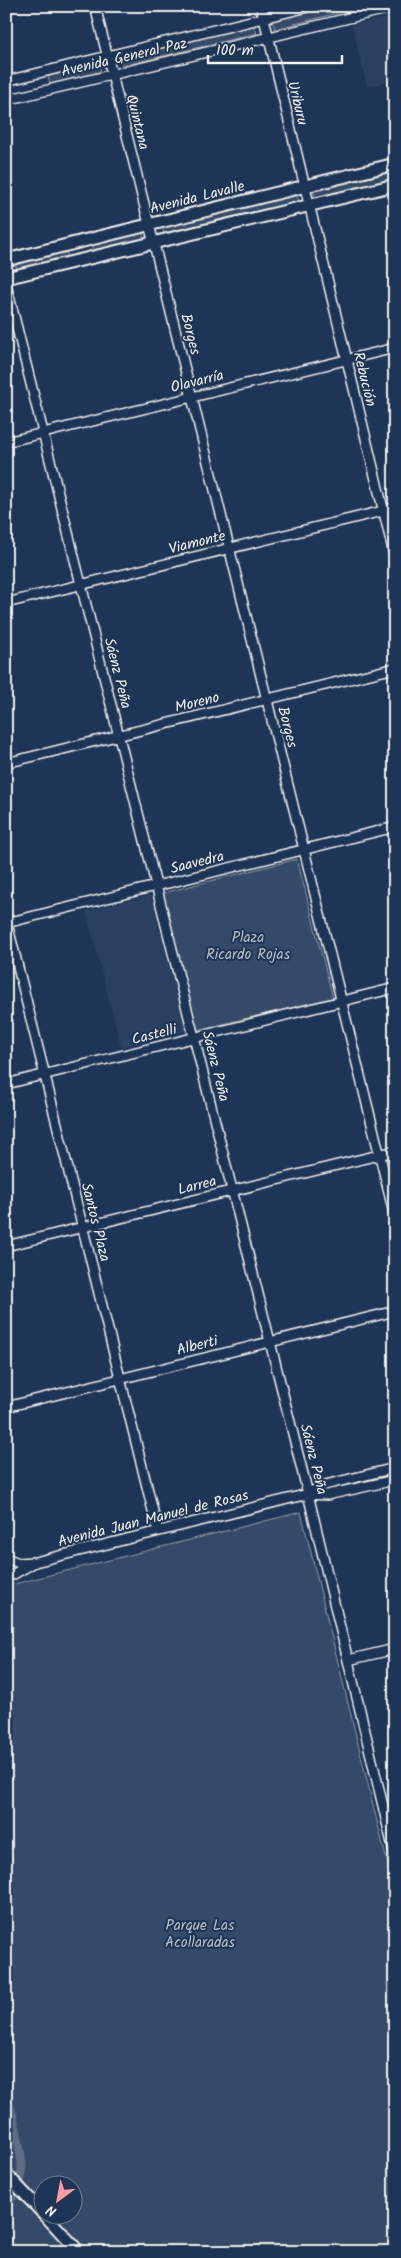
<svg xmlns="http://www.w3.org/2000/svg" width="401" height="2258" viewBox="0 0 401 2258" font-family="Kalam,sans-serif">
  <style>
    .built { fill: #2a4060 }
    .green { fill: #354a67; stroke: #949ea8; fill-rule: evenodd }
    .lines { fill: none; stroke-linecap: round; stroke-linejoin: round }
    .canal { stroke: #5e6d82; stroke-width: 9 }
    .minor-casing { stroke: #f4f1e8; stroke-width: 12 }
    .major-casing { stroke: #f4f1e8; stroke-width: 15 }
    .minor { stroke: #1d3557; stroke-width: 9 }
    .major { stroke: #1d3557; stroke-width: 11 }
    .labels { text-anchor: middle; stroke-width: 4; stroke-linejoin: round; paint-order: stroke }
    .street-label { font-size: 15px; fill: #f4f1e8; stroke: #1d3557 }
    .park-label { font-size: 15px; fill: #bbbfc1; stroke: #1d3557 }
  </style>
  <rect width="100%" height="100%" fill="#1d3557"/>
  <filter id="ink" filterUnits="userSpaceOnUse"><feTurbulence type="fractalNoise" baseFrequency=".02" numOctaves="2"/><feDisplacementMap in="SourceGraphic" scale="10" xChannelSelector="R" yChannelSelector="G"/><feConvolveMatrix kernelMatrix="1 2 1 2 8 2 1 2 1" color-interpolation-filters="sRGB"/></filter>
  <g filter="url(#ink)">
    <!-- built -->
    <path class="built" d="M395 15V80L367 87 352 25Z
      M151 895 186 1031 121 1047 86 911Z"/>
    <!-- green -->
    <path class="green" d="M330 6H365L275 29 272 20Z
      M254 25 257 33 122 66 120 58Z
      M99 64 101 72 50 84 48 76Z
      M395 170V179L315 198 313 190Z
      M296 193 299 201 164 234 162 226Z
      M142 231 144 239 93 252 91 243Z
      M66 250 68 258 17 270 15 262Z
      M297 859 333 998 197 1030 163 893Z
      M301 1512 395 1894V2252H6V1586ZM42 2186H72V2216H42Z"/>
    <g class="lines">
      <!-- canal -->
      <path class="canal" d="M6 2092C12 2116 38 2188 6 2201"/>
      <defs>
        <path id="minor" d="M95 6 395 1217
          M261 6 395 558
          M6 81 312 6
          M6 100 395 7
          M6 284 308 1494 395 1856
          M6 442 395 348
          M6 603 395 508
          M6 763 395 668
          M6 919 158 1531
          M6 923 395 827
          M6 1084 395 988
          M6 1246 395 1151
          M6 1407 395 1311
          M309 1494 327 1495 395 1480
          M6 1558 19 1563 32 1562
          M6 1576 12 1575 35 1562 308 1494 321 1486 395 1468
          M348 1660 395 1649
          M385 1814 395 1812"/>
        <path id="major" d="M6 260 395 164
          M6 278 395 185
          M6 2174 42 2212
          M46 2216 79 2252"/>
      </defs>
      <!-- minor casing -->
      <use href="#minor" class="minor-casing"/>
      <!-- major casing -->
      <use href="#major" class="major-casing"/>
      <!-- minor -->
      <use href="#minor" class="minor"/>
      <!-- major -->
      <use href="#major" class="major"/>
    </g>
  </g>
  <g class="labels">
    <!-- street labels -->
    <g class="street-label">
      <text transform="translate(124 57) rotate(-13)" y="5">Avenida General Paz</text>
      <text transform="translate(298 103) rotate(76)" y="5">Uriburu</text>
      <text transform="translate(138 122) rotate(76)" y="5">Quintana</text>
      <text transform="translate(197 197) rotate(-14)" y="5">Avenida Lavalle</text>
      <text transform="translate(191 334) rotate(76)" y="5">Borges</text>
      <text transform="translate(365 379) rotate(76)" y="5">Rebución</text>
      <text transform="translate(197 381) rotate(-14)" y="5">Olavarría</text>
      <text transform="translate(197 542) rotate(-14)" y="5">Viamonte</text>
      <text transform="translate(118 673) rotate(76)" y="5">Sáenz Peña</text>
      <text transform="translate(197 702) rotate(-14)" y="5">Moreno</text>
      <text transform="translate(288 727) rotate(76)" y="5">Borges</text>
      <text transform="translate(197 862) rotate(-14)" y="5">Saavedra</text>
      <text transform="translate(154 1034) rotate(-14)" y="5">Castelli</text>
      <text transform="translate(216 1066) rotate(76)" y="5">Sáenz Peña</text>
      <text transform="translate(197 1185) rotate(-14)" y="5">Larrea</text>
      <text transform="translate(96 1222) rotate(76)" y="5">Santos Plaza</text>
      <text transform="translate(197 1345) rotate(-14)" y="5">Alberti</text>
      <text transform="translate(314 1459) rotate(76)" y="5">Sáenz Peña</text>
      <text transform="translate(153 1518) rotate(-14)" y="5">Avenida Juan Manuel de Rosas</text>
    </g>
    <!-- park labels -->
    <g class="park-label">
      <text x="248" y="942">Plaza<tspan x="248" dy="17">Ricardo Rojas</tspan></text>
      <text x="200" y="1930">Parque Las<tspan x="200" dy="17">Acollaradas</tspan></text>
    </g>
  </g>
  <!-- margin -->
  <rect width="401" height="2258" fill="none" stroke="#1d3557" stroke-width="25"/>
  <rect x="12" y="12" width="376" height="2233" fill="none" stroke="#f4f1e8" stroke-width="2" filter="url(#ink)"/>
  <!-- north arrow -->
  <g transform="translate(58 2200) rotate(212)"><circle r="24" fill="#1d3557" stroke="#738091"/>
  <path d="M0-4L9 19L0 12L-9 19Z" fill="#ff9aa2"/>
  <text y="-8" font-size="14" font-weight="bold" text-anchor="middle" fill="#f4f1e8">N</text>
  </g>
  <!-- scale -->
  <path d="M208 55v8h134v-8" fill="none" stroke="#f4f1e8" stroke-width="2.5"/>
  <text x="216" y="55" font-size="15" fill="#f4f1e8" stroke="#1d3557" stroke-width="4" paint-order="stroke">100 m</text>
</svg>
